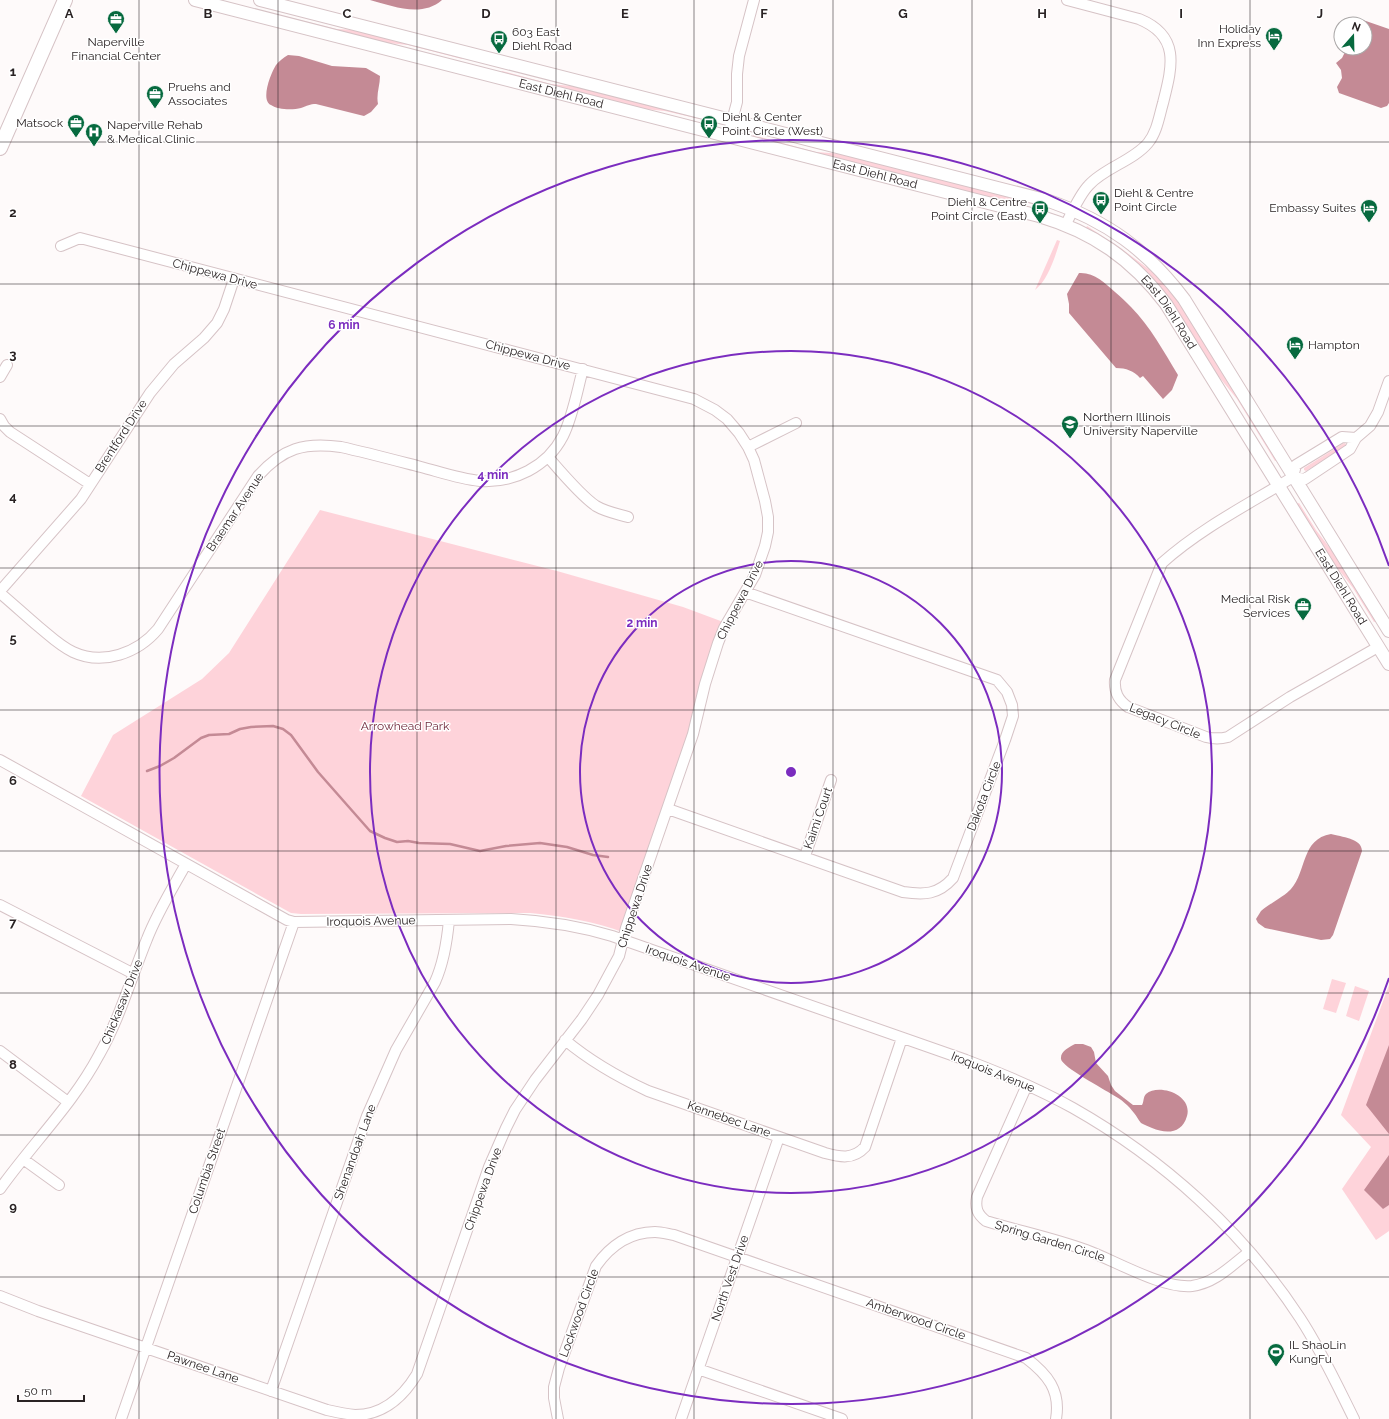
<svg xmlns="http://www.w3.org/2000/svg" width="1389" height="1419" viewBox="0 0 1389 1419" font-family="Raleway,sans-serif">
  <style>
    .green { fill: #fed3da }
    .water { fill: #c48a95 }
    .lines { fill: none; stroke-linecap: round; stroke-linejoin: round }
    .stream { stroke: #c48a95; stroke-width: 2.5 }
    .minor-casing { stroke: #d6c3c6; stroke-width: 12 }
    .tertiary-casing { stroke: #d6c3c6; stroke-width: 14 }
    .secondary-casing { stroke: #d6c3c6; stroke-width: 16 }
    .minor { stroke: #fff; stroke-width: 10 }
    .tertiary { stroke: #fff; stroke-width: 12 }
    .secondary { stroke: #fff; stroke-width: 14 }
    .grid { fill: none; stroke: #2a2324; stroke-width: 1; stroke-opacity: 0.55 }
    .ring { fill: none; stroke: #7b2cbf; stroke-width: 2 }
    .labels { text-anchor: middle; stroke-width: 3; stroke-linejoin: round; paint-order: stroke }
    .poi-label { font-size: 12px; fill: #2a2324; stroke: #fff; text-anchor: start }
    .street-label { font-size: 12px; fill: #2a2324; stroke: #fff }
    .park-label { font-size: 12px; fill: #722b3e; stroke: #fff }
    .grid-label { font-size: 13px; text-anchor: middle; font-weight: bold; fill: #2a2324; stroke: #fff; stroke-width: 3; stroke-linejoin: round; paint-order: stroke }
    .centre { fill: #7b2cbf; stroke: #fff; stroke-width: 2 }
    .ring-label { font-size: 12px; text-anchor: middle; font-weight: bold; fill: #7b2cbf; stroke: #fff; stroke-width: 3; stroke-linejoin: round; paint-order: stroke }
  </style>
  <rect width="100%" height="100%" fill="#fefafa"/>
  <!-- green -->
  <path class="green" d="M284 16 336 29 361 30 463 56 462 59 408 45 378 42 283 18Z
    M502 71 551 84 581 87 713 120V122L665 111 634 108 501 73Z
    M753 135 816 152 844 154 1053 208V209L1016 200 985 197 753 138Z
    M1087 226 1122 249 1162 279 1172 290 1278 460 1275 461 1237 399 1215 372 1172 304 1086 228Z
    M1057 240 1060 241C1055 257 1048 280 1035 290Z
    M1344 443 1346 444 1345 447 1306 471 1304 470V468Z
    M1299 503 1316 530 1339 560 1377 621 1374 622 1353 588 1328 556 1296 504Z
    M320 510 557 571 683 607 726 623 697 718 625 933C594 921 562 916 530 913L301 914 291 913 81 796 113 735 202 679 229 653Z
    M1332 979 1346 983 1336 1013 1323 1009Z
    M1389 985V1231L1376 1240 1342 1189 1371 1147 1341 1115Z
    M1355 986 1369 991 1359 1021 1346 1016Z"/>
  <!-- water -->
  <path class="water" d="M370 0H442C422 18 392 6 370 0Z
    M1363 20 1389 29V103L1387 106 1381 108 1339 93 1337 87 1342 78 1341 70 1336 63 1342 58 1347 48H1365V24H1356Z
    M288 55 299 56 332 66 366 68 380 76C380 86 376 94 378 104L371 112 364 116 316 104C310 104 307 106 301 108 293 110 278 110 271 105 260 100 271 73 276 65 279 61 283 58 288 55Z
    M1079 273C1094 272 1105 283 1115 292 1121 297 1126 302 1131 307 1150 326 1164 352 1178 375L1172 390 1163 399 1143 376 1140 378C1134 371 1126 368 1116 368L1069 313V304L1067 294Z
    M1331 834C1341 837 1362 838 1362 851L1333 935 1330 939 1321 940 1265 928 1258 923 1256 919 1261 911C1269 904 1285 896 1291 889 1307 871 1301 839 1331 834Z
    M1075 1044H1083L1091 1047 1094 1052 1096 1063 1108 1076 1111 1085 1115 1091 1133 1105H1142C1144 1102 1143 1097 1146 1094 1159 1083 1193 1095 1187 1116 1182 1134 1166 1134 1152 1128 1148 1126 1144 1125 1141 1123 1138 1120 1137 1116 1134 1113 1129 1106 1121 1099 1113 1095 1104 1089 1062 1067 1061 1059 1060 1051 1070 1047 1075 1044Z
    M1389 1045V1134L1366 1105Z
    M1389 1155V1205L1383 1209 1364 1190Z"/>
  <g class="lines">
    <!-- stream -->
    <path class="stream" d="M147 771 160 766 174 758 201 738 209 735 229 734 240 729 251 727 273 726 283 729 291 735 318 772 370 831 385 838 397 842 408 841 419 843 450 844 480 851 506 846 540 843 567 847 593 855 608 857"/>
    <defs>
      <path id="minor" d="M728 136 737 102V74L739 56 754 0
        M1066 224C1072 212 1080 194 1089 185 1104 168 1133 161 1148 143 1157 132 1159 117 1163 103 1172 67 1181 36 1139 19L1067 0
        M0 377 7 365
        M0 419 4 426 10 432 90 484
        M748 447 796 423
        M548 457C561 472 581 496 596 506 606 512 618 514 628 517
        M1293 477 1296 465 1342 437 1356 438
        M0 591 81 499 150 393 174 364 204 338 217 323 224 309 234 279
        M0 593C13 604 26 616 39 627 50 636 60 646 73 652 103 666 138 653 158 629L258 476C283 448 304 442 341 447 368 453 394 460 421 467 440 472 460 479 480 481 514 483 547 467 563 436 573 416 577 391 583 369
        M1378 647 1290 697 1228 737C1220 739 1214 739 1206 737L1128 707C1118 700 1114 692 1115 680L1162 563C1201 528 1249 504 1293 477L1305 479 1350 449 1356 438 1370 426 1378 412 1389 381
        M0 760 287 920 294 922 511 919C546 921 579 926 612 936L966 1060C1003 1074 1039 1089 1073 1108 1163 1159 1243 1231 1300 1318 1321 1350 1337 1385 1354 1419
        M668 809 903 892C924 895 938 895 953 878L1005 740 1013 716 1012 705 1007 692 997 680 745 592
        M805 856 831 780
        M0 905 134 974
        M565 1040C590 1061 618 1077 648 1091L825 1153C840 1157 853 1160 865 1147L902 1038
        M0 1051 68 1102
        M1027 1085 977 1197C975 1208 977 1214 986 1221 1019 1231 1053 1238 1086 1250 1114 1260 1162 1289 1192 1286 1215 1283 1231 1266 1249 1252
        M23 1159 59 1185
        M0 1189C32 1144 73 1104 99 1055 120 1018 131 978 147 939 157 913 172 889 186 864
        M0 1296 38 1311 327 1410C336 1412 345 1414 355 1415 383 1415 403 1397 417 1374L489 1167 506 1128 515 1110 535 1080 582 1019 598 995 619 956 626 928 693 734 705 684 718 643 724 628 755 575 765 546 768 532V517L765 501 754 460 748 447 739 433 727 419 715 410 694 399 80 238 61 246
        M698 1369 842 1419
        M271 1391 367 1116 396 1050 435 982C444 962 447 942 449 920
        M121 1419 294 922
        M558 1419 554 1398V1387L559 1368 596 1266C610 1246 630 1232 655 1232 661 1232 668 1234 674 1235L1026 1358C1047 1374 1061 1390 1056 1419
        M681 1419 779 1137"/>
      <g id="tertiary">
        <path id="s1" d="M195 0 1039 216C1093 232 1132 259 1166 304L1389 664"/>
        <path d="M260 0 1049 201C1107 221 1147 250 1184 299L1389 631"/>
      </g>
      <path id="secondary" d="M0 148 65 0"/>
    </defs>
    <!-- minor casing -->
    <use href="#minor" class="minor-casing"/>
    <!-- tertiary casing -->
    <use href="#tertiary" class="tertiary-casing"/>
    <!-- secondary casing -->
    <use href="#secondary" class="secondary-casing"/>
    <!-- minor -->
    <use href="#minor" class="minor"/>
    <!-- tertiary -->
    <use href="#tertiary" class="tertiary"/>
    <!-- secondary -->
    <use href="#secondary" class="secondary"/>
  </g>
  <!-- grid -->
  <path class="grid" d="M139 0V1419M278 0V1419M417 0V1419M556 0V1419M694 0V1419M833 0V1419M972 0V1419M1111 0V1419M1250 0V1419M0 142H1389M0 284H1389M0 426H1389M0 568H1389M0 710H1389M0 851H1389M0 993H1389M0 1135H1389M0 1277H1389"/>
  <!-- distance rings -->
  <g class="ring">
    <circle cx="791" cy="772" r="211"/>
    <circle cx="791" cy="772" r="421"/>
    <path d="M1389 978A632 632 0 1 1 1389 566"/>
  </g>
  <!-- icons -->
  <defs>
    <symbol id="office-pin" viewBox="-11 -11 22 30"><path d="M0 17L-7.5 6A9.5 9.5 0 1 1 7.5 6Z" fill="#076a3f" stroke="#fff"/><path d="M-6-3h4V-5.5h4V-3h4V5H-6ZM-1-4.5V-3h2v-1.5ZM-6 0V1H6V0Z" fill="#fff"/></symbol>
    <symbol id="hotel-pin" viewBox="-11 -11 22 30"><path d="M0 17L-7.5 6A9.5 9.5 0 1 1 7.5 6Z" fill="#076a3f" stroke="#fff"/><path d="M-6-4.5h1.5V1H6V5H4.5V3h-9V5H-6ZM-4 0a1.8 1.8 0 1 1 3.6 0ZM.5 0V-2.5h3Q6-2.5 6 0Z" fill="#fff"/></symbol>
    <symbol id="bus-pin" viewBox="-11 -11 22 30"><path d="M0 17L-7.5 6A9.5 9.5 0 1 1 7.5 6Z" fill="#076a3f" stroke="#fff"/><path d="M-5-6H5V4H4V6H2V4H-2V6H-4V4H-5ZM-3.5-4V0h7V-4ZM-3.5 1.2v1.5H-2V1.2ZM2 1.2v1.5H3.5V1.2Z" fill="#fff"/></symbol>
    <symbol id="hospital-pin" viewBox="-11 -11 22 30"><path d="M0 17L-7.5 6A9.5 9.5 0 1 1 7.5 6Z" fill="#076a3f" stroke="#fff"/><path d="M-5-5h3v3.5h4V-5h3V5h-3V1.5h-4V5h-3Z" fill="#fff"/></symbol>
    <symbol id="university-pin" viewBox="-11 -11 22 30"><path d="M0 17L-7.5 6A9.5 9.5 0 1 1 7.5 6Z" fill="#076a3f" stroke="#fff"/><path d="M0-5L7-2L0 1L-7-2ZM-4 1L0 2.5L4 1V4Q0 6-4 4Z" fill="#fff"/></symbol>
    <symbol id="stadium-pin" viewBox="-11 -11 22 30"><path d="M0 17L-7.5 6A9.5 9.5 0 1 1 7.5 6Z" fill="#076a3f" stroke="#fff"/><path d="M0-5a6.5 5 0 1 0 0 10a6.5 5 0 1 0 0-10ZM-3.5-1.8h7v3.6h-7Z" fill="#fff"/></symbol>
  </defs>
  <g fill-rule="evenodd">
    <use href="#office-pin" x="106" y="9" width="20" height="27"/>
    <use href="#hotel-pin" x="1264" y="26" width="20" height="27"/>
    <use href="#bus-pin" x="489" y="29" width="20" height="27"/>
    <use href="#office-pin" x="145" y="84" width="20" height="27"/>
    <use href="#office-pin" x="66" y="113" width="20" height="27"/>
    <use href="#bus-pin" x="699" y="114" width="20" height="27"/>
    <use href="#hospital-pin" x="84" y="122" width="20" height="27"/>
    <use href="#bus-pin" x="1091" y="190" width="20" height="27"/>
    <use href="#hotel-pin" x="1359" y="198" width="20" height="27"/>
    <use href="#bus-pin" x="1030" y="199" width="20" height="27"/>
    <use href="#hotel-pin" x="1285" y="335" width="20" height="27"/>
    <use href="#university-pin" x="1060" y="414" width="20" height="27"/>
    <use href="#office-pin" x="1293" y="596" width="20" height="27"/>
    <use href="#stadium-pin" x="1266" y="1342" width="20" height="27"/>
  </g>
  <g class="labels">
    <!-- poi labels -->
    <g class="poi-label">
      <text x="1261" y="33" text-anchor="end">Holiday<tspan x="1261" dy="14">Inn Express</tspan></text>
      <text x="512" y="36">603 East<tspan x="512" dy="14">Diehl Road</tspan></text>
      <text x="116" y="46" text-anchor="middle">Naperville<tspan x="116" dy="14">Financial Center</tspan></text>
      <text x="168" y="91">Pruehs and<tspan x="168" dy="14">Associates</tspan></text>
      <text x="722" y="121">Diehl &amp; Center<tspan x="722" dy="14">Point Circle (West)</tspan></text>
      <text x="63" y="127" text-anchor="end">Matsock</text>
      <text x="107" y="129">Naperville Rehab<tspan x="107" dy="14">&amp; Medical Clinic</tspan></text>
      <text x="1114" y="197">Diehl &amp; Centre<tspan x="1114" dy="14">Point Circle</tspan></text>
      <text x="1027" y="206" text-anchor="end">Diehl &amp; Centre<tspan x="1027" dy="14">Point Circle (East)</tspan></text>
      <text x="1356" y="212" text-anchor="end">Embassy Suites</text>
      <text x="1308" y="349">Hampton</text>
      <text x="1083" y="421">Northern Illinois<tspan x="1083" dy="14">University Naperville</tspan></text>
      <text x="1290" y="603" text-anchor="end">Medical Risk<tspan x="1290" dy="14">Services</tspan></text>
      <text x="1289" y="1349">IL ShaoLin<tspan x="1289" dy="14">KungFu</tspan></text>
    </g>
    <!-- street labels -->
    <g class="street-label">
      <text dy="4" stroke="none"><textPath href="#s1" startOffset="378">East Diehl Road</textPath></text>
      <text dy="4" stroke="none"><textPath href="#s1" startOffset="702">East Diehl Road</textPath></text>
      <text transform="translate(215 274) rotate(15)" y="4">Chippewa Drive</text>
      <text dy="4" stroke="none"><textPath href="#s1" startOffset="1037">East Diehl Road</textPath></text>
      <text transform="translate(528 355) rotate(15)" y="4">Chippewa Drive</text>
      <text transform="translate(121 436) rotate(-57)" y="4">Brentford Drive</text>
      <text transform="translate(235 512) rotate(-56)" y="4">Braemar Avenue</text>
      <text dy="4" stroke="none"><textPath href="#s1" startOffset="1361">East Diehl Road</textPath></text>
      <text transform="translate(740 600) rotate(-63)" y="4">Chippewa Drive</text>
      <text transform="translate(1165 721) rotate(22)" y="4">Legacy Circle</text>
      <text transform="translate(984 796) rotate(-69)" y="4">Dakota Circle</text>
      <text transform="translate(818 818) rotate(-71)" y="4">Kaimi Court</text>
      <text transform="translate(635 906) rotate(-72)" y="4">Chippewa Drive</text>
      <text transform="translate(371 921) rotate(-1)" y="4">Iroquois Avenue</text>
      <text transform="translate(688 963) rotate(19)" y="4">Iroquois Avenue</text>
      <text transform="translate(122 1002) rotate(-68)" y="4">Chickasaw Drive</text>
      <text transform="translate(993 1072) rotate(22)" y="4">Iroquois Avenue</text>
      <text transform="translate(729 1119) rotate(19)" y="4">Kennebec Lane</text>
      <text transform="translate(355 1152) rotate(-70)" y="4">Shenandoah Lane</text>
      <text transform="translate(207 1171) rotate(-71)" y="4">Columbia Street</text>
      <text transform="translate(483 1189) rotate(-70)" y="4">Chippewa Drive</text>
      <text transform="translate(1050 1241) rotate(17)" y="4">Spring Garden Circle</text>
      <text transform="translate(730 1278) rotate(-71)" y="4">North Vest Drive</text>
      <text transform="translate(579 1313) rotate(-70)" y="4">Lockwood Circle</text>
      <text transform="translate(916 1319) rotate(19)" y="4">Amberwood Circle</text>
      <text transform="translate(203 1367) rotate(19)" y="4">Pawnee Lane</text>
    </g>
    <!-- park labels -->
    <g class="park-label">
      <text x="405" y="730">Arrowhead Park</text>
    </g>
  </g>
  <g class="grid-label">
    <text x="69" y="18">A</text>
    <text x="208" y="18">B</text>
    <text x="347" y="18">C</text>
    <text x="486" y="18">D</text>
    <text x="625" y="18">E</text>
    <text x="764" y="18">F</text>
    <text x="903" y="18">G</text>
    <text x="1042" y="18">H</text>
    <text x="1181" y="18">I</text>
    <text x="1320" y="18">J</text>
    <text x="13" y="76">1</text>
    <text x="13" y="217">2</text>
    <text x="13" y="359">3</text>
    <text x="13" y="501">4</text>
    <text x="13" y="643">5</text>
    <text x="13" y="785">6</text>
    <text x="13" y="927">7</text>
    <text x="13" y="1069">8</text>
    <text x="13" y="1211">9</text>
  </g>
  <circle cx="791" cy="772" r="6" class="centre"/>
  <g class="ring-label">
    <text x="344" y="329">6 min</text>
    <text x="493" y="479">4 min</text>
    <text x="642" y="627">2 min</text>
  </g>
  <!-- north arrow -->
  <g transform="translate(1353 36) rotate(20)"><circle r="19" fill="#ffffff" stroke="#aaa7a7"/>
  <path d="M0-3L7 15L0 10L-7 15Z" fill="#076a3f"/>
  <text y="-6" font-size="11" font-weight="bold" text-anchor="middle" fill="#2a2324">N</text>
  </g>
  <!-- scale -->
  <path d="M18 1395v6h66v-6" fill="none" stroke="#2a2324" stroke-width="2"/>
  <text x="24" y="1395" font-size="12" fill="#2a2324" stroke="#ffffff" stroke-width="3" paint-order="stroke">50 m</text>
</svg>
